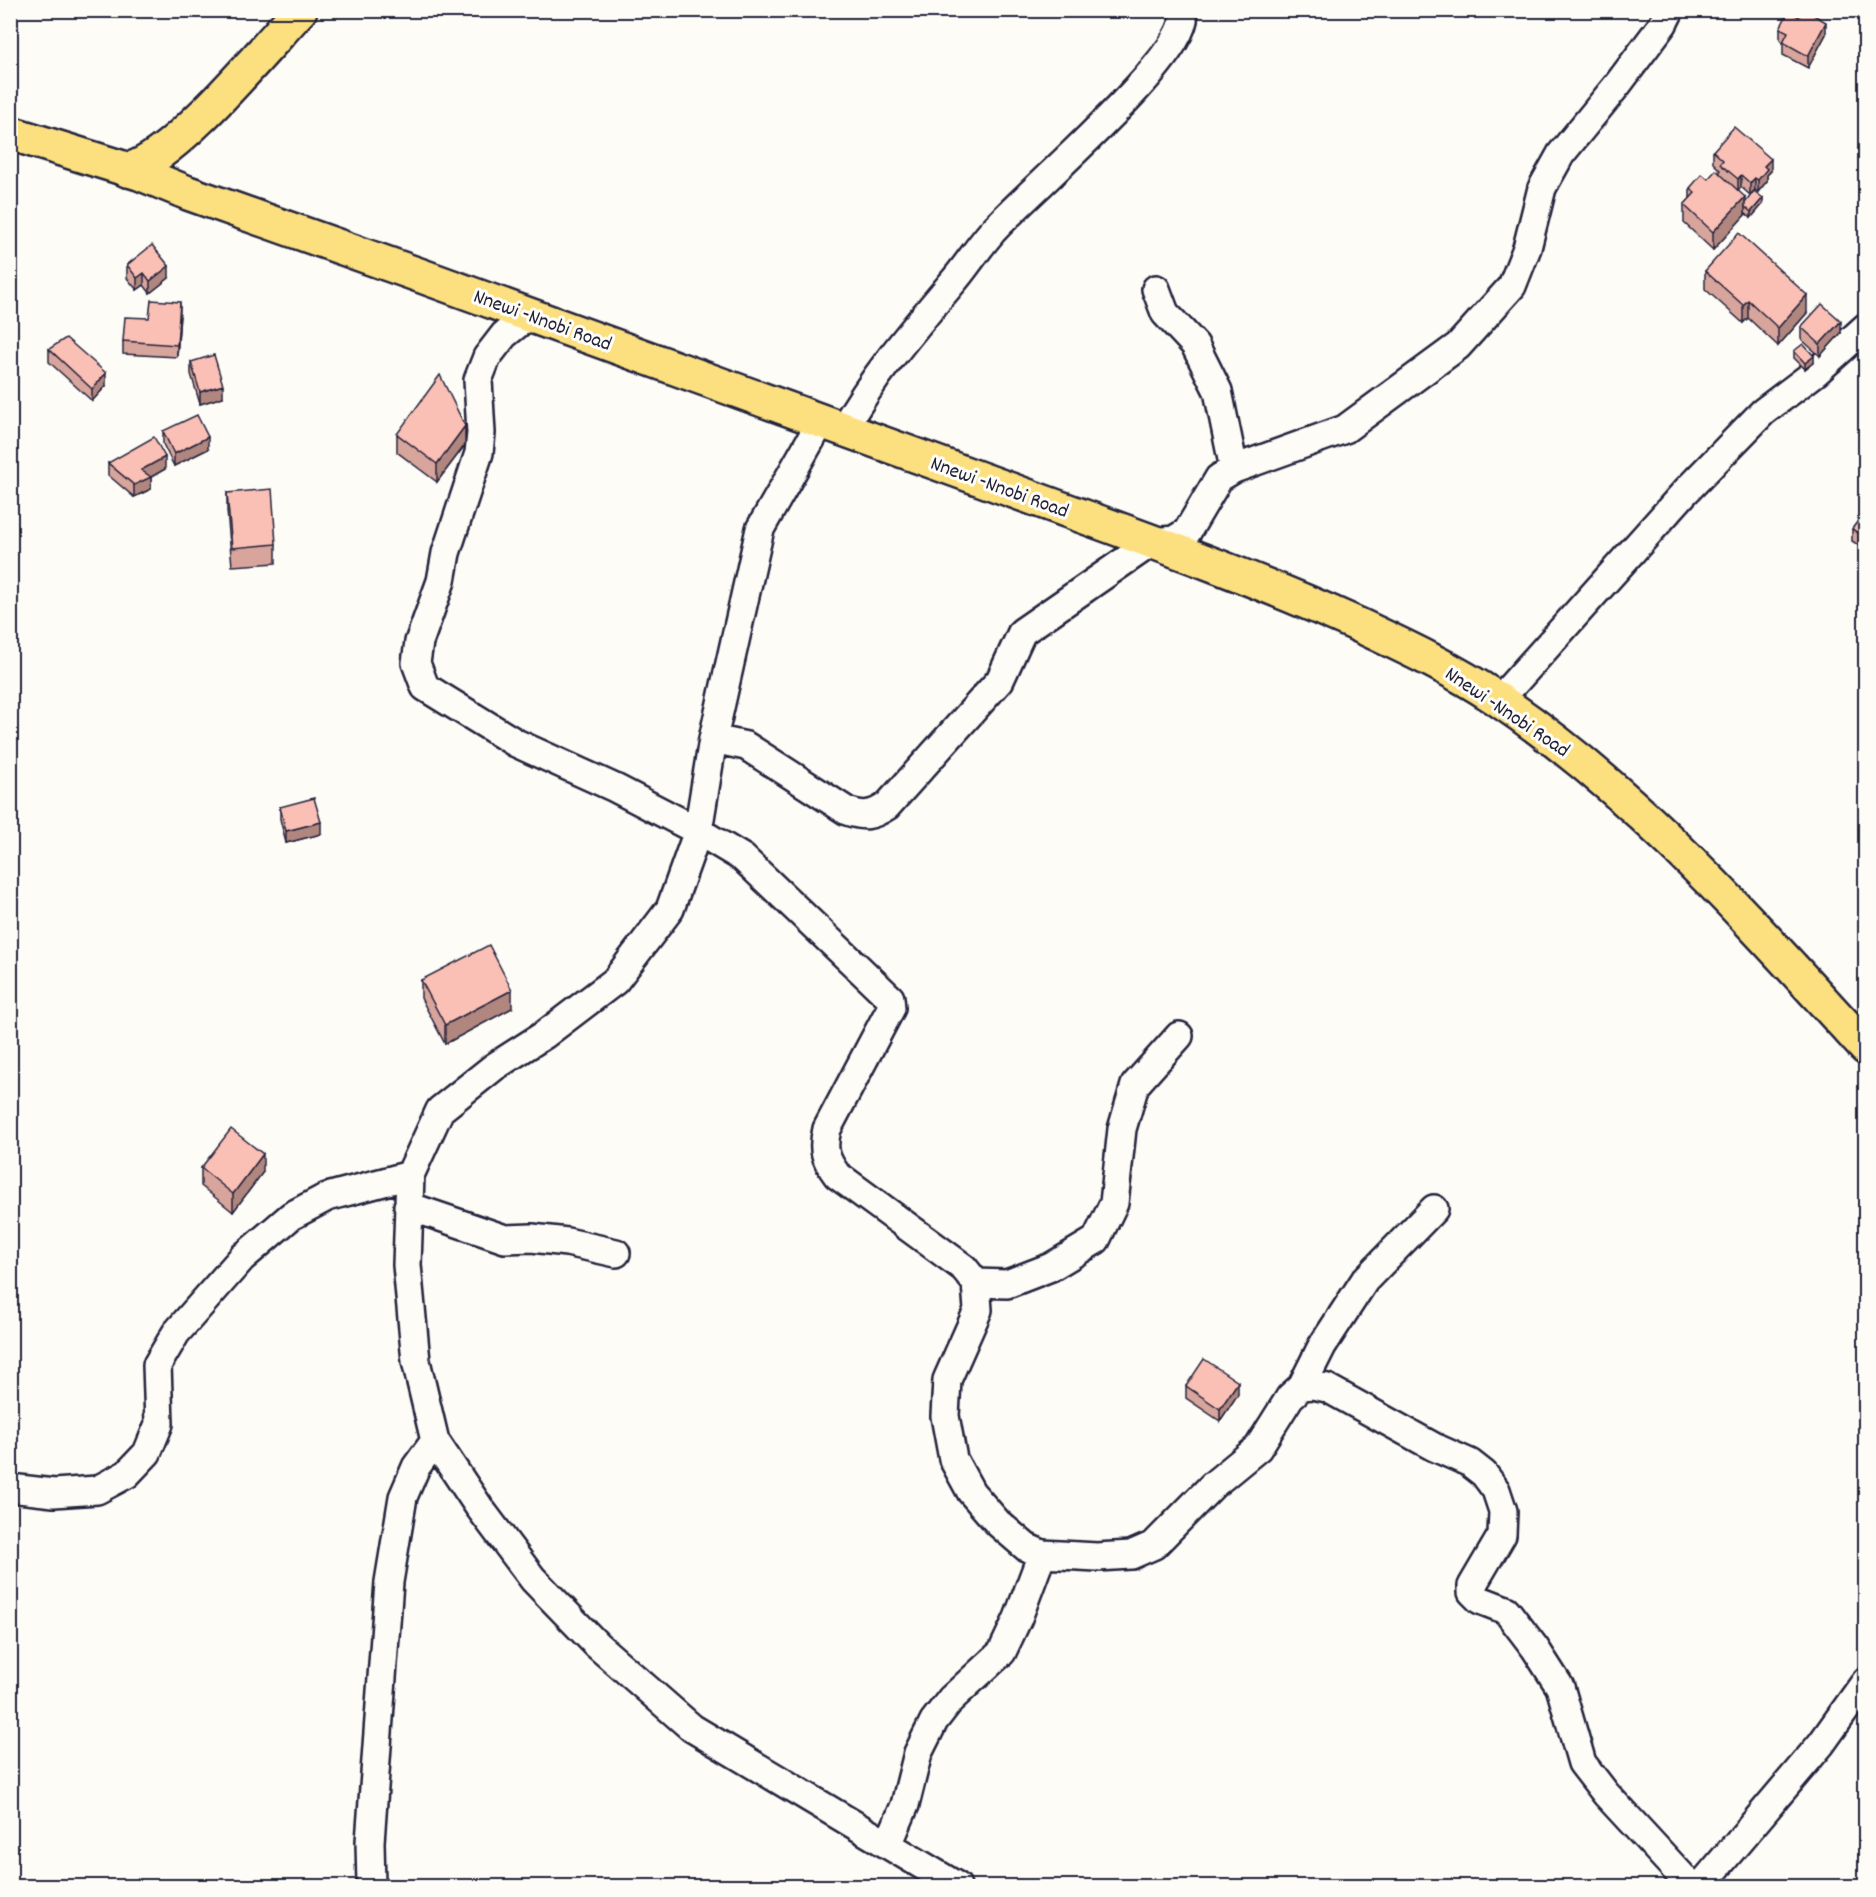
<svg xmlns="http://www.w3.org/2000/svg" width="1876" height="1897" viewBox="0 0 1876 1897" font-family="Dekko,sans-serif">
  <style>
    .lines { fill: none; stroke-linecap: round; stroke-linejoin: round }
    .minor-casing { stroke: #22223b; stroke-width: 32 }
    .major-casing { stroke: #22223b; stroke-width: 38 }
    .minor { stroke: #fdfcf7; stroke-width: 27 }
    .major { stroke: #fce080; stroke-width: 33 }
    .wall { fill: #d8a59c; stroke: #22223b; stroke-width: 1.5 }
    .shaded-wall { fill: #b0867f; stroke: #22223b; stroke-width: 1.5 }
    .building { fill: #fbc0b5; stroke: #22223b; stroke-width: 1.5 }
    .labels { text-anchor: middle; stroke-width: 6; stroke-linejoin: round; paint-order: stroke }
    .street-label { font-size: 21px; fill: #22223b; stroke: #fdfcf7 }
  </style>
  <rect width="100%" height="100%" fill="#fdfcf7"/>
  <filter id="ink" filterUnits="userSpaceOnUse"><feTurbulence type="fractalNoise" baseFrequency=".0167" numOctaves="2"/><feDisplacementMap in="SourceGraphic" scale="12" xChannelSelector="R" yChannelSelector="G"/><feConvolveMatrix kernelMatrix="1 2 1 2 8 2 1 2 1" color-interpolation-filters="sRGB"/></filter>
  <g filter="url(#ink)">
    <g class="lines">
      <defs>
        <path id="minor" d="M1156 289 1165 313 1195 345 1218 391 1234 469
          M530 314 504 335 487 357 478 380 481 433 479 453 446 553 441 581 419 642 416 663 425 687 516 743 615 788 698 831 743 858 890 998 891 1008 827 1129C822 1149 825 1159 837 1175L964 1268 976 1283 978 1310 947 1380 945 1416 953 1459 971 1492 998 1523 1026 1547 1042 1554 1097 1557 1131 1555 1154 1545 1213 1485 1258 1448 1290 1397 1302 1386 1322 1346 1365 1280 1434 1209
          M822 420 760 529 713 739 698 831 670 909 615 981 544 1035 494 1067 440 1110 410 1175 407 1265 416 1361 435 1441 479 1507 533 1579 597 1645 692 1728 957 1886
          M844 428C876 372 911 332 952 283 966 267 977 249 991 233 1022 196 1196 52 1183 10
          M1499 700 1686 491 1763 412 1816 372 1866 327
          M713 739 746 746 847 811C864 817 872 816 887 806L1000 680 1022 632 1152 542 1174 540 1187 532 1219 478 1234 469 1345 429 1458 346 1512 286 1527 248 1542 188 1561 154 1618 84 1663 24 1670 10
          M408 1206 505 1239 532 1238 567 1242 616 1253
          M976 1283 1007 1284 1051 1267 1096 1240 1114 1203 1122 1129 1135 1085 1179 1036
          M1302 1386 1313 1385 1327 1388 1434 1447 1470 1463 1484 1474 1496 1490 1503 1511 1502 1535 1472 1586V1592L1480 1600 1506 1610 1535 1648 1560 1687 1582 1763 1606 1794 1691 1886
          M10 1488 54 1493 97 1490 127 1474 147 1453 159 1424 157 1365 176 1333 242 1258 291 1216 327 1197 410 1175
          M888 1845 905 1805 918 1753 934 1721 951 1699 1002 1652 1018 1618 1042 1554
          M371 1886 370 1842 389 1582 403 1497 416 1467 435 1441
          M1701 1886 1821 1744 1866 1681"/>
        <path id="major" d="M10 133 139 173 188 193C463 290 737 389 1011 490 1125 532 1241 572 1352 622 1401 645 1451 668 1496 698 1639 794 1750 922 1866 1048
          M127 170C172 161 265 48 300 10"/>
      </defs>
      <!-- minor casing -->
      <use href="#minor" class="minor-casing"/>
      <!-- major casing -->
      <use href="#major" class="major-casing"/>
      <!-- minor -->
      <use href="#minor" class="minor"/>
      <!-- major -->
      <use href="#major" class="major"/>
    </g>
    <!-- wall -->
    <path class="wall" d="M1780 28 1826 34 1808 68 1783 55V42L1780 40Z
      M1713 151 1771 171 1767 175V181L1758 192 1755 190 1750 195 1741 187 1738 191 1745 203 1763 204 1751 218 1745 213V215L1713 250 1684 223V205L1690 199V188L1720 174V170L1713 163Z
      M127 265 169 278 150 293 144 285 137 290 127 278Z
      M1705 271 1807 313 1778 346 1748 318 1743 323 1705 289Z
      M180 314 177 357 123 354V341L149 318Z
      M1801 327 1841 333 1820 356 1801 339Z
      M49 349 106 386 92 401 49 362Z
      M1794 351 1814 362 1805 369 1794 358Z
      M191 362 223 397 200 404 191 374Z
      M163 431 208 449 174 466 163 444Z
      M397 434 465 445 437 482 397 452Z
      M108 463 165 469 151 477V489L134 497 108 475Z
      M227 493 276 544V563L232 566 227 511Z
      M1866 510V550L1852 541V529Z
      M1866 647V672L1863 670V658L1864 657V649Z
      M280 807 321 834 286 843 280 819Z
      M421 980 512 1008 445 1044 421 998Z
      M201 1168 263 1172 233 1212 201 1186Z
      M1186 1386 1238 1394 1220 1421 1186 1398Z"/>
    <!-- shaded-wall -->
    <path class="shaded-wall" d="M1826 22V34L1808 68V56Z
      M1771 159V171L1767 175V181L1758 192V180L1764 166Z
      M1741 175V187L1738 191V179Z
      M1755 178V190L1750 195V183Z
      M1745 197V215L1713 250V232Z
      M1763 198V204L1751 218V212Z
      M169 266V278L150 293V281Z
      M144 273V285L137 290V278Z
      M1807 295V313L1778 346V328Z
      M1748 300V318L1743 323V305Z
      M180 302V314L177 357V345Z
      M1841 321V333L1820 356V344Z
      M1814 356V362L1805 369V363Z
      M106 373V386L92 401V389Z
      M223 385V397L200 404V392Z
      M465 426V445L437 482V464Z
      M208 437V449L174 466V454Z
      M165 457V469L151 477V489L134 497V485L141 470Z
      M321 822V834L286 843V831Z
      M512 990V1008L445 1044V1025Z
      M263 1154V1172L233 1212V1194Z
      M1238 1382V1394L1220 1421V1409Z"/>
    <!-- building -->
    <path class="building" d="M1803 10H1805L1826 22 1808 56 1783 42 1788 32 1780 28 1789 11 1799 17Z
      M1734 127 1771 159 1764 166 1767 169 1758 180 1755 178 1750 183 1741 175 1738 179 1720 164 1723 160 1713 151Z
      M1716 170 1745 197 1713 232 1684 205 1695 193 1690 188 1702 174 1708 179Z
      M1754 191 1763 198 1751 212 1745 207V203Z
      M1739 233 1807 295 1778 328 1748 300 1743 305 1705 271Z
      M152 245 169 266 150 281 144 273 137 278 127 265Z
      M151 300 180 302 177 345 123 341 125 317 149 318Z
      M1822 304 1841 321 1820 344 1801 327Z
      M66 338 106 373 92 389 49 349Z
      M1803 344 1814 356 1805 363 1794 351Z
      M214 355 223 385 200 392 191 362Z
      M440 375 465 426 437 464 397 434Z
      M197 415 208 437 174 454 163 431Z
      M154 437 165 457 141 470 151 477 134 485 108 463Z
      M272 489 276 544 232 548 227 493Z
      M1866 510V538L1852 529Z
      M314 798 321 822 286 831 280 807Z
      M489 945 512 990 445 1025 421 980Z
      M231 1129 263 1154 233 1194 201 1168Z
      M1204 1359 1238 1382 1220 1409 1186 1386Z"/>
  </g>
  <g class="labels">
    <!-- street labels -->
    <g class="street-label">
      <text transform="translate(543 319) rotate(20)" y="7">Nnewi -Nnobi Road</text>
      <text transform="translate(1000 486) rotate(20)" y="7">Nnewi -Nnobi Road</text>
      <text transform="translate(1508 711) rotate(34)" y="7">Nnewi -Nnobi Road</text>
    </g>
  </g>
  <!-- margin -->
  <rect width="1876" height="1897" fill="none" stroke="#fdfcf7" stroke-width="36"/>
  <rect x="18" y="18" width="1840" height="1861" fill="none" stroke="#22223b" stroke-width="2" filter="url(#ink)"/>
</svg>
